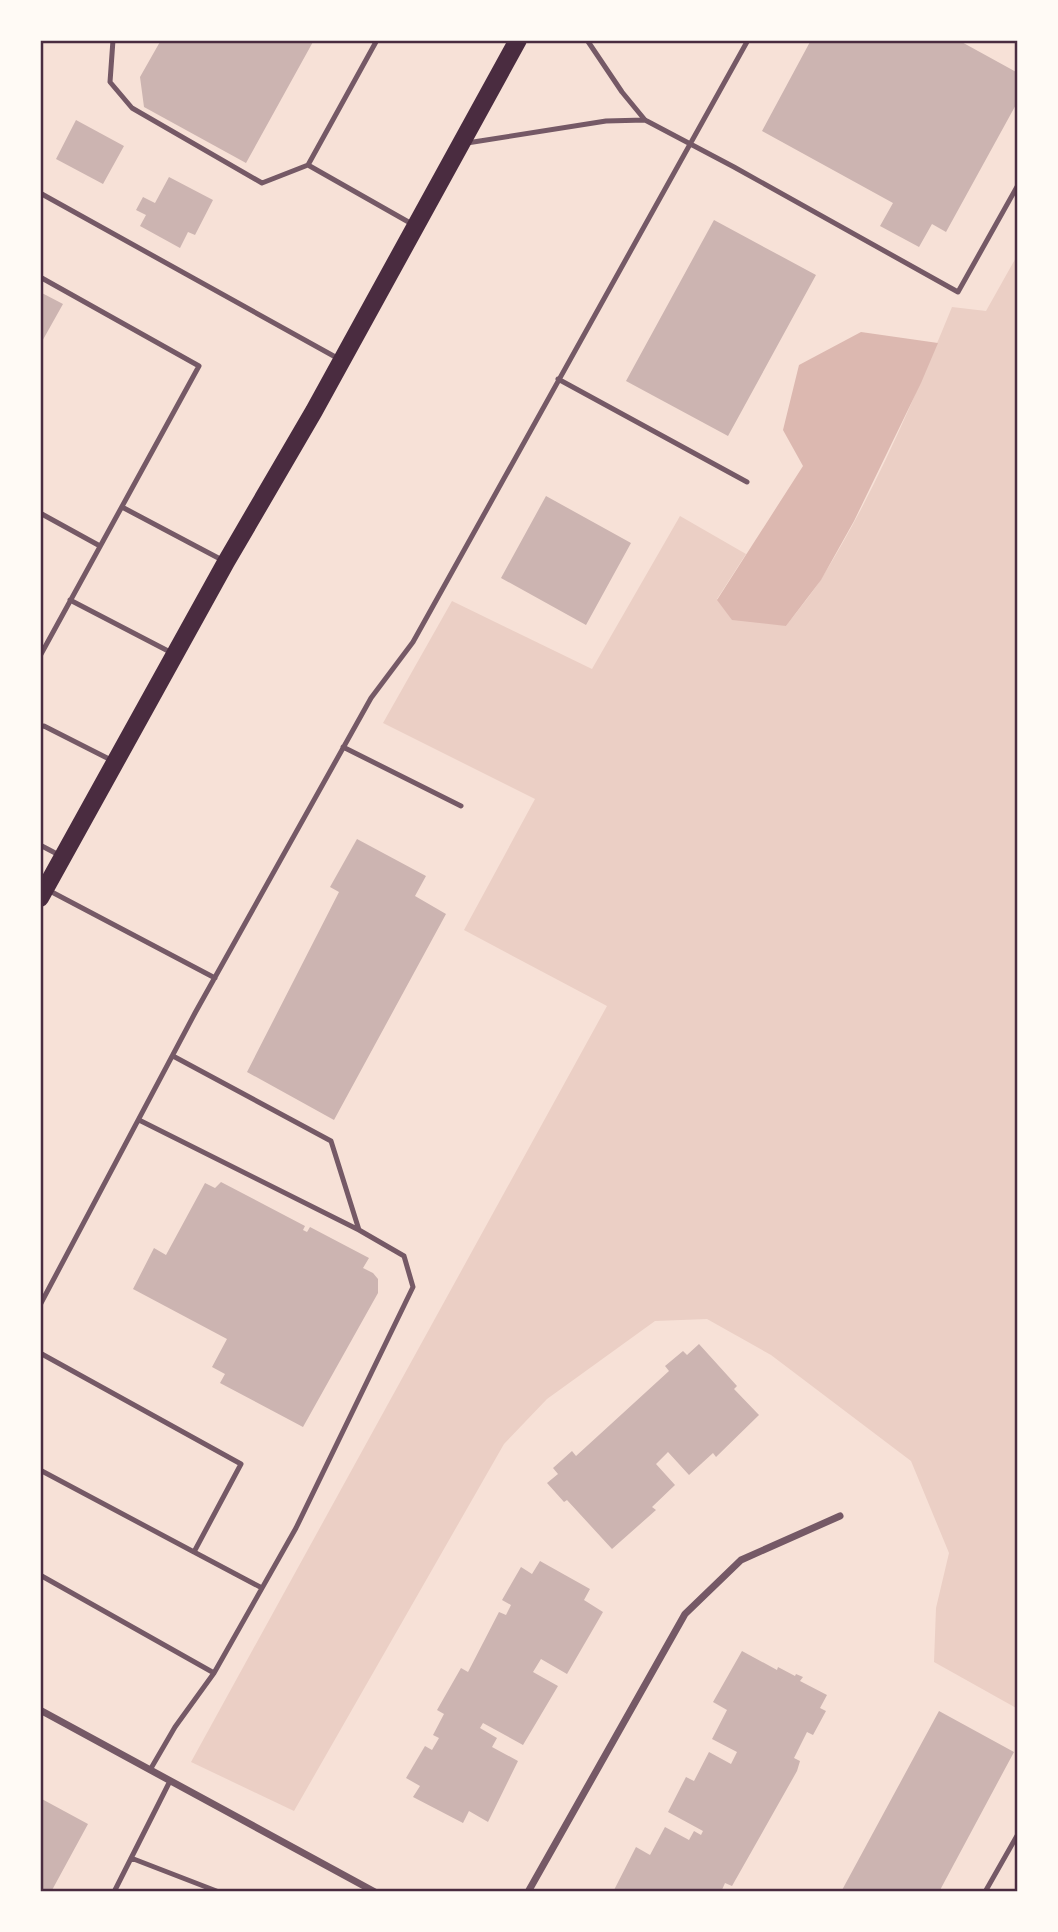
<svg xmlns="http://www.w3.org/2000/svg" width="1058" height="1932" viewBox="0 0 1058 1932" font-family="'Exo 2',sans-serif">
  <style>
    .green { fill: #ebcfc5 }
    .water { fill: #dcb8b0 }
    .building { fill: #ccb4b1 }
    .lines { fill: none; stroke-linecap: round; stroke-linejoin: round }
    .service { stroke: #755966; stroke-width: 5 }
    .minor { stroke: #755966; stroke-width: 7 }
    .primary { stroke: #4a2c40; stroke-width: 18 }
    .neatline { fill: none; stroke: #4a2c40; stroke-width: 2.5 }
  </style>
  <rect width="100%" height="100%" fill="#f7e1d7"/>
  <!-- green -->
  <path class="green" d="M1018 254V1709L934 1662 936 1608 949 1553 911 1461 771 1355 707 1319 655 1321 547 1399 504 1444 294 1811 191 1762 607 1006 464 930 535 799 383 723 452 601 592 669 680 516 746 554 717 599 786 626C798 610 811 595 821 579 873 497 915 397 952 307L986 311Z"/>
  <!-- water -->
  <path class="water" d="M861 332 938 343 921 383 854 521 821 580 786 626 732 620 717 600 803 466 783 430 799 365Z"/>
  <!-- building -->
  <path class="building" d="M161 40H314L246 163 144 107 140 77Z
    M811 40H958L1018 73V101L946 232 932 224 919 247 880 226 893 203 762 131Z
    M76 120 124 146 103 184 56 159Z
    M169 177 213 200 195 235 188 232 180 248 140 226 146 215 136 210 143 197 155 203Z
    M714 220 816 275 728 436 626 381Z
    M40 292 63 304 40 345Z
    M546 496 631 543 586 625 501 578Z
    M357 839 426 876 415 896 446 914 334 1120 247 1072 339 892 330 887Z
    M221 1182 305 1226 303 1230 307 1232 310 1227 369 1258 363 1268 373 1273 378 1279V1293L303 1427 220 1383 225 1374 212 1367 227 1339 133 1289 154 1248 166 1255 205 1183 215 1188Z
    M699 1344 737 1386 734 1389 759 1415 716 1457 713 1453 689 1475 668 1452 656 1464 675 1485 652 1507 656 1510 612 1549 567 1500 564 1502 547 1483 558 1474 553 1468 572 1451 576 1456 669 1371 665 1366 683 1351 687 1355Z
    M540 1561 590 1589 584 1600 603 1612 567 1674 541 1659 533 1672 558 1686 523 1745 483 1723 480 1728 497 1738 492 1747 518 1761 488 1822 469 1811 463 1823 413 1797 420 1786 406 1778 425 1746 432 1750 439 1738 433 1735 444 1714 437 1710 461 1668 468 1672 499 1612 506 1615 511 1605 502 1600 521 1567 532 1574Z
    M742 1651 777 1670 778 1667 795 1676 796 1674 803 1677 800 1681 827 1695 820 1708 826 1711 813 1735 807 1732 794 1758 800 1761 797 1771 732 1886 725 1883 721 1892H613L636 1847 650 1855 665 1827 689 1840 694 1831 701 1835 703 1831 668 1812 686 1777 694 1781 709 1752 731 1764 737 1752 712 1739 727 1710 713 1702Z
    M939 1711 1014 1752 939 1892H841Z
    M40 1798 88 1824 51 1892H40Z"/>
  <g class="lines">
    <!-- service -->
    <path class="service" d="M113 40 110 82 132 108 262 183 308 165 377 40
      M587 40 622 92 645 120 734 167 958 292 1018 185
      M467 143 606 121 645 120
      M308 165 412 224
      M40 193 339 359
      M40 277 199 366 40 656
      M558 379 747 482
      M122 507 224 561
      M40 513 100 546
      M70 600 172 653
      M40 727 44 726 113 761
      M343 747 461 806
      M40 845 59 855
      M48 890 215 978
      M173 1056 331 1141 359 1230
      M139 1120 359 1230 404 1256 413 1287 296 1528 214 1673 175 1727 150 1770
      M40 1305 195 1013 371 698 413 642 748 40
      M40 1353 241 1464 194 1552 262 1588
      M40 1470 194 1552
      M40 1575 214 1673
      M131 1858 219 1892
      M114 1892 170 1781
      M985 1892 1018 1834"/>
    <!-- minor -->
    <path class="minor" d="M40 1710 375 1892
      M528 1892 685 1614 741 1560 840 1516"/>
    <!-- primary -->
    <path class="primary" d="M40 898 226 562 314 411 518 40"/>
  </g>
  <!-- border -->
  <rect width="1058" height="1932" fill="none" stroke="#fffaf5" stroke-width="84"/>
  <rect x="42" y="42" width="974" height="1848" class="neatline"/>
</svg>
